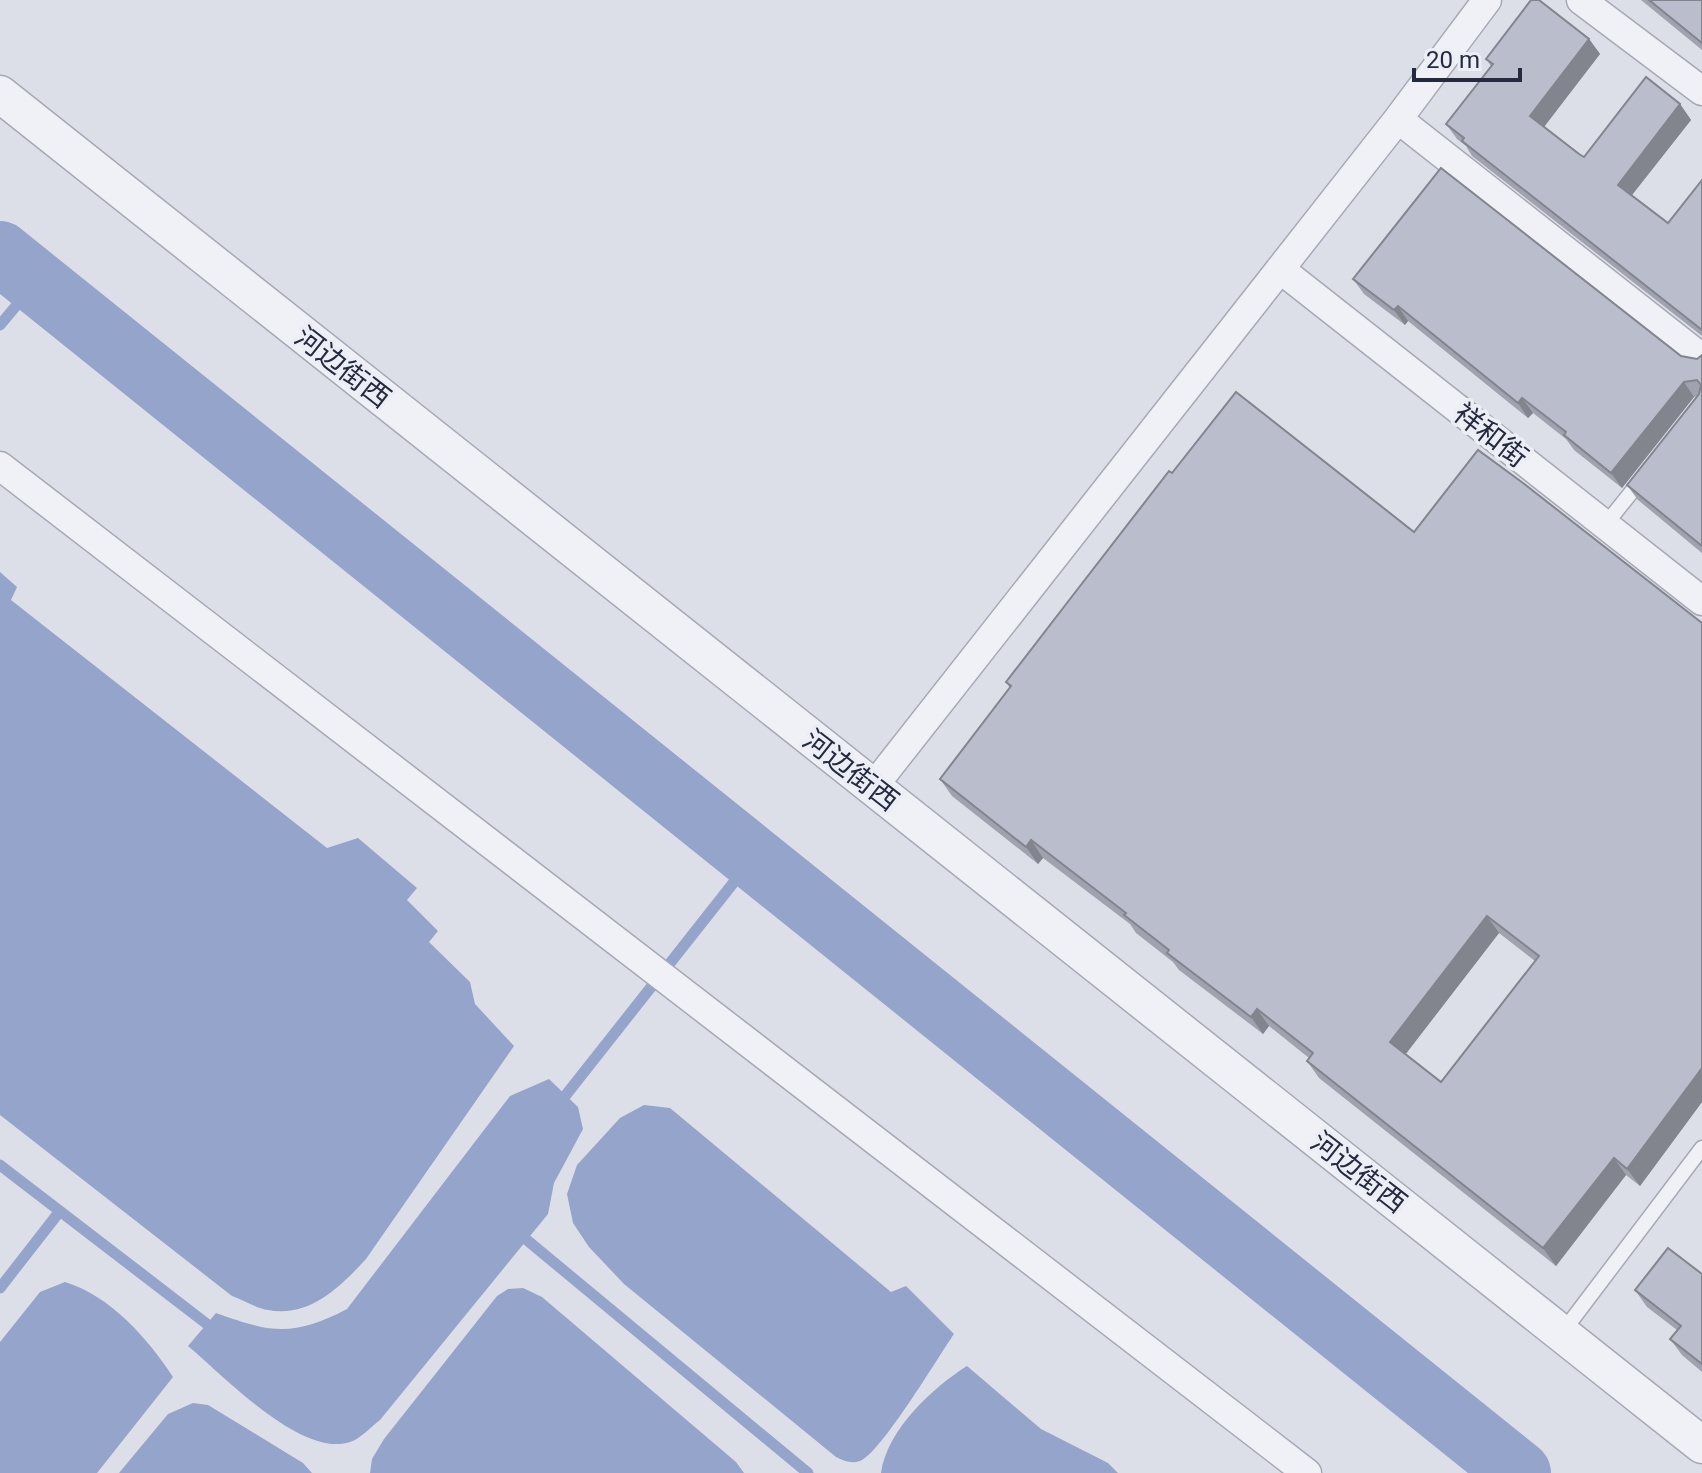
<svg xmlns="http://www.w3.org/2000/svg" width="1702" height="1473" viewBox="0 0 1702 1473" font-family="Roboto,'Noto Sans SC',sans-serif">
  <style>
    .water { fill: #95a4cb }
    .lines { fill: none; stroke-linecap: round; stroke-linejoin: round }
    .stream { stroke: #95a4cb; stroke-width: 11 }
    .river { stroke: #95a4cb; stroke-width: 64 }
    .service-casing { stroke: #a6a9b5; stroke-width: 17 }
    .minor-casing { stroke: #a6a9b5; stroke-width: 31 }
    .tertiary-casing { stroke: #a6a9b5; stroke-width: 39 }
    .service { stroke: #f0f1f6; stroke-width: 14 }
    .minor { stroke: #f0f1f6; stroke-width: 28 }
    .tertiary { stroke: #f0f1f6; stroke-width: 36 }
    .wall { fill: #a0a3af; fill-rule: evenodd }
    .shaded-wall { fill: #82848e }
    .building { fill: #babdcb; stroke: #82848e; stroke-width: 2; fill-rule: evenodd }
    .labels { text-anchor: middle; stroke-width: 7; stroke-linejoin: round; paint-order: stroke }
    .street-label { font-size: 28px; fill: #252a3f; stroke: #eceef5 }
  </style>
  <rect width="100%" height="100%" fill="#dddfe8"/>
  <!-- water -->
  <path class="water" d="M0 572 17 587 11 600 327 848 358 838 417 888 407 900 438 931 429 942 470 982 475 1004 514 1046 366 1259C341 1286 310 1318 268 1310 256 1308 243 1300 232 1296L0 1115Z
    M549 1079 578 1107 583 1129 554 1183 548 1214 380 1420C372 1426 360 1439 350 1442 301 1458 224 1376 188 1346L216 1313C272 1333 293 1337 347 1309L510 1096Z
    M644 1105 670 1108 891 1292 906 1286 954 1334C938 1357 881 1453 860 1461 851 1464 844 1461 836 1457L624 1284 589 1247 573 1223 567 1194 577 1165 620 1118Z
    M65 1282C111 1296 148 1339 173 1377L97 1473H0V1342L40 1292Z
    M523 1288 542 1297 736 1462 744 1473H370L372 1459 384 1439 497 1296 508 1289Z
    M967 1366 1041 1429 1108 1463 1118 1473H881C887 1430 932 1388 967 1366Z
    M193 1403 208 1405 303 1463 312 1473H119L168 1414Z"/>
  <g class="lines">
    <!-- stream -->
    <path class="stream" d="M0 325 36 282
      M558 1105 753 858
      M0 1165 216 1331
      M516 1231 808 1473
      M0 1288 60 1211"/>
    <!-- river -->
    <path class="river" d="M0 253 1519 1473"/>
    <defs>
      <path id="service" d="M1605 525 1642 479
        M1562 1333 1702 1148"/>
      <path id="minor" d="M1581 0 1702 91
        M1398 119 1702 358
        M1280 269 1702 601
        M0 466 1307 1473
        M873 787 1398 119 1487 0"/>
      <path id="tertiary" d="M0 94 1702 1445"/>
    </defs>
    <!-- service casing -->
    <use href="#service" class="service-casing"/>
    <!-- minor casing -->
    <use href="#minor" class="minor-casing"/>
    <!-- tertiary casing -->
    <use href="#tertiary" class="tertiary-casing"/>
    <!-- service -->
    <use href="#service" class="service"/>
    <!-- minor -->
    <use href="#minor" class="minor"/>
    <!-- tertiary -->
    <use href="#tertiary" class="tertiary"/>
  </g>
  <!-- wall -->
  <path class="wall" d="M1641 0H1702V50Z
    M1589 39 1600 54 1544 126 1584 157 1680 104 1691 120 1632 195 1668 223 1702 180V336L1472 156 1466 146 1457 139 1446 124 1491 66 1486 59Z
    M1353 279 1681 356 1697 359 1702 355V553L1638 500 1627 485 1698 396 1694 397 1622 488 1574 450 1566 439 1533 413 1528 418 1408 321 1405 325 1364 294Z
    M1172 473 1414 532 1702 623V1102L1640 1186 1626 1175 1556 1266 1319 1078 1307 1061 1309 1058 1269 1026 1263 1034 1179 970 1173 962 1136 933 1130 924 1043 858 1038 864 952 796 940 779 1010 688 1006 682ZM1499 933 1535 961 1441 1082 1405 1054Z
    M1702 1274V1372L1682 1355 1670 1339 1677 1330 1647 1307 1635 1290Z"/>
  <!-- shaded-wall -->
  <path class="shaded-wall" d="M1589 39 1600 54 1541 131 1530 116Z
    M1680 104 1691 120 1628 200 1618 185Z
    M1398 306 1408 321 1405 325 1394 310Z
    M1684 382 1694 397 1622 488 1611 473Z
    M1522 398 1533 413 1528 418 1518 403Z
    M1031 840 1043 858 1038 864 1026 847Z
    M1487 916 1499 933 1402 1059 1390 1042Z
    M1257 1009 1269 1026 1263 1034 1251 1017Z
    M1702 1068V1102L1640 1186 1627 1169Z
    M1614 1158 1626 1175 1556 1266 1543 1248Z"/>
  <!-- building -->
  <path class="building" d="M1531 0H1539L1589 39 1530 116 1579 154 1584 157 1646 77 1680 104 1618 185 1668 223 1702 180V330L1462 141 1464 138 1446 124 1493 64 1486 59Z
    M1649 0H1702V43Z
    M1441 168 1681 356 1697 359 1702 355V546L1627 485 1699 394 1701 385 1697 380 1684 382 1611 473 1564 435 1566 432 1522 398 1518 403 1398 306 1394 310 1353 279Z
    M1236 392 1414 532 1478 450 1523 483 1702 623V1068L1627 1169 1614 1158 1543 1248 1307 1061 1313 1053 1257 1009 1251 1017 1167 953 1169 950 1124 915 1126 913 1031 840 1026 847 940 779 1011 686 1006 682 1070 599 1169 471 1172 473ZM1487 916 1539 956 1441 1082 1390 1042Z
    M1668 1248 1702 1274V1364L1670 1339 1681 1326 1635 1290Z"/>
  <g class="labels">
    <!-- street labels -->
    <g class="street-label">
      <text transform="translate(343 367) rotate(38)" y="10">河边街西</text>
      <text transform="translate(1491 435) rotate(38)" y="10">祥和街</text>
      <text transform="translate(851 770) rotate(38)" y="10">河边街西</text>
      <text transform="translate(1359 1172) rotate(38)" y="10">河边街西</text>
    </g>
  </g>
  <!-- scale -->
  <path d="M1414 68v12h106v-12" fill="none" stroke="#252a3f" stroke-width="4"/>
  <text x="1426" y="68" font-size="24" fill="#252a3f" stroke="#eceef5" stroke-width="6" paint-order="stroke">20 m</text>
</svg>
